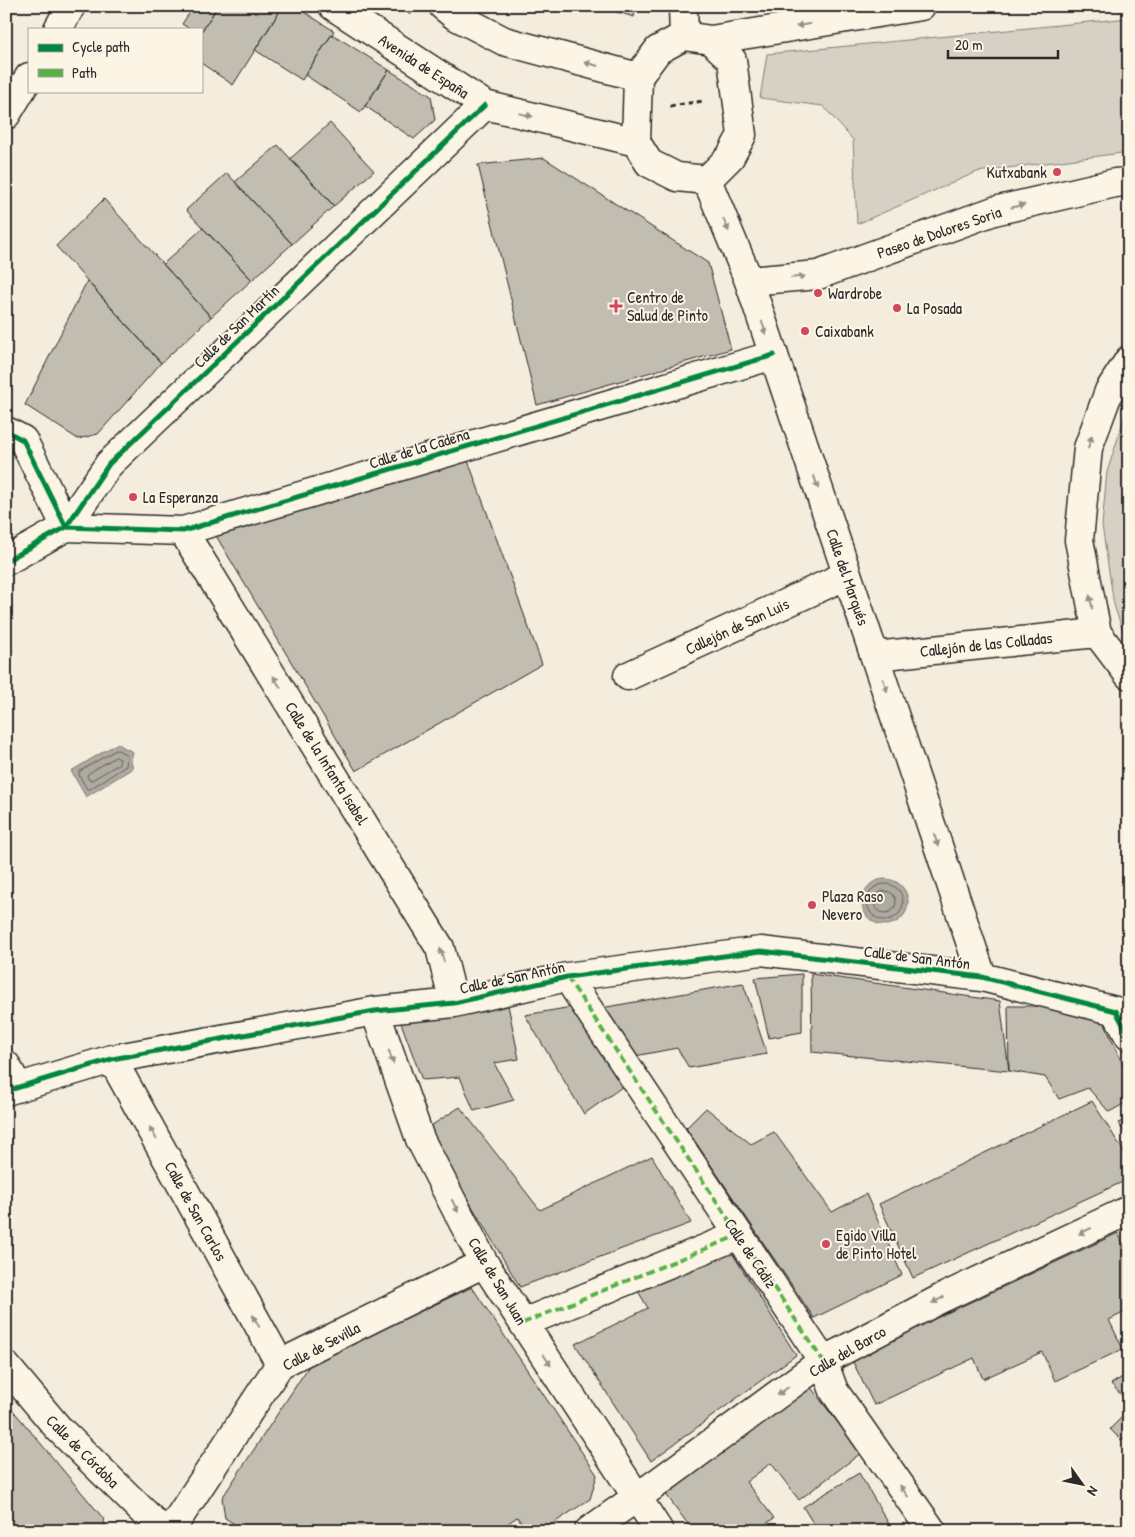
<svg xmlns="http://www.w3.org/2000/svg" width="1135" height="1537" viewBox="0 0 1135 1537" font-family="'Patrick Hand',sans-serif">
  <style>
    .green { fill: #d6d1c4; stroke: #807e78 }
    .water { fill: #afaaa0; stroke: #7a7771 }
    .lines { fill: none; stroke-linecap: round; stroke-linejoin: round }
    .shore { stroke: #605e5a; stroke-width: 1 }
    .building { fill: #c2bdb1; stroke: #2b2b2b }
    .street-casing { stroke: #2b2b2b; stroke-width: 31 }
    .secondary-casing { stroke: #2b2b2b; stroke-width: 31 }
    .path { stroke: #2b2b2b; stroke-width: 3; stroke-dasharray: 5 4; stroke-linecap: butt }
    .street { stroke: #fcf5e5; stroke-width: 28 }
    .secondary { stroke: #fcf5e5; stroke-width: 28 }
    .quiet { stroke: #56b246; stroke-width: 4; stroke-dasharray: 8 4; stroke-linecap: butt }
    .cycleway-casing { stroke: #fcf5e5; stroke-width: 8 }
    .cycleway { stroke: #00873e; stroke-width: 5 }
    .oneway { fill: #949088 }
    .poi-dot { fill: #d1495b; stroke: #fcf5e5; stroke-width: 2 }
    .labels { text-anchor: middle; stroke-width: 4; stroke-linejoin: round; paint-order: stroke }
    .street-label { font-size: 16px; fill: #2b2b2b; stroke: #fcf5e5 }
    .poi-label { font-size: 16px; fill: #2b2b2b; stroke: #fcf5e5; text-anchor: start }
  </style>
  <rect width="100%" height="100%" fill="#f4edde"/>
  <filter id="ink" filterUnits="userSpaceOnUse"><feTurbulence type="fractalNoise" baseFrequency=".02" numOctaves="2"/><feDisplacementMap in="SourceGraphic" scale="10" xChannelSelector="R" yChannelSelector="G"/><feConvolveMatrix kernelMatrix="1 2 1 2 8 2 1 2 1" color-interpolation-filters="sRGB"/></filter>
  <g filter="url(#ink)">
    <!-- green -->
    <path class="green" d="M1129 18V152L977 172 857 224 853 140 823 106 760 98 767 54Z
      M1129 409V649L1114 605 1102 525 1107 472 1126 413Z"/>
    <!-- water -->
    <path class="water" d="M118 743 123 747 133 752 131 761 133 768 86 797 71 771Z
      M862 902a23 23 0 1 1 46 0a23 23 0 1 1-46 0Z"/>
    <g class="lines">
      <!-- shore -->
      <path class="shore" d="M116 750H118L127 755 126 766 90 789H87L79 775V772Z
        M116 757 120 759 119 764 92 780H89L87 776 88 774Z
        M867 902a18 18 0 1 1 36 0a18 18 0 1 1-36 0Z
        M874 902a11 11 0 1 1 22 0a11 11 0 1 1-22 0Z"/>
    </g>
    <!-- building -->
    <path class="building" d="M194 6H218L201 32V29H190L182 24Z
      M218 6H283L233 85 201 63V32Z
      M283 6H295L334 31 302 80 255 50Z
      M597 6H636L634 17Z
      M332 34 389 70 361 112 305 75Z
      M389 70 431 96 435 120 414 139 365 106Z
      M330 123 374 171 334 206 290 159Z
      M278 145 334 206 292 244 235 182Z
      M544 158 708 263 731 349 537 405 478 165Z
      M227 173 292 244 252 280 186 210Z
      M104 199 211 317 161 363 56 246Z
      M203 228 252 280 211 317 163 264Z
      M87 281 161 363 98 434 78 439 25 405Z
      M466 455 542 664 356 771 212 529Z
      M802 974V1032L769 1038 755 978Z
      M811 974 1000 1001 1009 1071 812 1052Z
      M743 983 767 1054 689 1068 677 1048 630 1057 601 1008Z
      M508 1005 519 1059 494 1063 514 1100 474 1111 460 1077 422 1080 400 1020Z
      M1008 1006H1097L1129 1079V1101L1109 1112 1088 1088 1059 1099 1045 1077 1009 1071Z
      M572 1007 622 1087 584 1114 525 1015Z
      M1092 1101 1129 1160V1179L913 1278 879 1204Z
      M460 1107 540 1210 652 1156 691 1223 520 1287 426 1129Z
      M706 1108 751 1144 774 1132 832 1212 866 1194 902 1275 814 1318 686 1128Z
      M1129 1118V1139L1118 1123Z
      M1118 1233 1129 1256V1310L1109 1320 1123 1349 1055 1381 1042 1352 983 1379 974 1358 874 1405 851 1358Z
      M729 1248 796 1355 651 1461 575 1344 648 1308 638 1291Z
      M472 1287 597 1475 590 1499 542 1531H528L517 1517 497 1531H245L225 1518 222 1498 311 1363Z
      M1129 1373V1403L1111 1384Z
      M809 1385 861 1453 799 1500 771 1463 746 1482 774 1518 757 1531H693L665 1493Z
      M6 1402 103 1518 107 1531H6Z
      M1129 1410V1436L1121 1440 1110 1429Z
      M859 1473 893 1531H818L803 1507Z"/>
    <g class="lines">
      <defs>
        <path id="street" d="M683 6 684 36
          M58 29 71 6
          M6 115 29 77
          M707 180 749 281 982 977
          M1129 360 1109 391 1088 448 1079 540 1097 633 1129 675
          M6 431 23 440 66 527 183 531 774 355
          M183 531 440 948 454 1003
          M6 561 66 527 109 464 485 105
          M875 656 1097 633
          M628 676 847 575
          M567 977 823 1361 834 1391 932 1531
          M375 1011 420 1139 484 1263 659 1531
          M112 1059 280 1364
          M6 1065 18 1087
          M6 1091 112 1059 375 1011 454 1003 567 977 761 951 982 977 1116 1011 1129 1036
          M523 1323 739 1235
          M6 1366 58 1428 163 1531
          M170 1531 280 1364 484 1263
          M589 1531 660 1481 823 1361 942 1298 1129 1210"/>
        <path id="secondary" d="M333 6 485 105 636 142
          M443 6 454 15 504 41 638 77
          M684 36 711 40 732 60 742 135 730 157 707 180 677 177 649 163 636 142 638 77 658 50Z
          M711 40 921 6
          M749 281 818 275 994 211 1115 183 1129 182"/>
      </defs>
      <!-- street casing -->
      <use href="#street" class="street-casing"/>
      <!-- secondary casing -->
      <use href="#secondary" class="secondary-casing"/>
      <!-- path -->
      <path class="path" d="M399 6 411 14
        M670 106 703 101"/>
      <!-- street -->
      <use href="#street" class="street"/>
      <!-- secondary -->
      <use href="#secondary" class="secondary"/>
      <!-- quiet -->
      <path class="quiet" d="M567 977 823 1361
        M523 1323 739 1235"/>
      <defs>
        <path id="cycleway" d="M6 431 23 440 66 527 183 531 774 355
          M6 561 66 527 109 464 485 105
          M6 1091 112 1059 375 1011 454 1003 567 977 761 951 982 977 1116 1011 1129 1036"/>
      </defs>
      <!-- cycleway casing -->
      <use href="#cycleway" class="cycleway-casing"/>
      <!-- cycleway -->
      <use href="#cycleway" class="cycleway"/>
    </g>
    <!-- one-way arrows -->
    <defs><path id="oneway-solid" d="M-6-.8H1V-3.2L6.5 0L1 3.2V.8H-6Z" transform="scale(1.25)"/></defs>
    <g class="oneway">
      <use href="#oneway-solid" transform="translate(803 25) rotate(171)"/>
      <use href="#oneway-solid" transform="translate(591 64) rotate(-165)"/>
      <use href="#oneway-solid" transform="translate(526 115) rotate(13)"/>
      <use href="#oneway-solid" transform="translate(1018 206) rotate(-13)"/>
      <use href="#oneway-solid" transform="translate(726 225) rotate(67)"/>
      <use href="#oneway-solid" transform="translate(798 277) rotate(-5)"/>
      <use href="#oneway-solid" transform="translate(764 328) rotate(72)"/>
      <use href="#oneway-solid" transform="translate(1090 442) rotate(-72)"/>
      <use href="#oneway-solid" transform="translate(816 482) rotate(71)"/>
      <use href="#oneway-solid" transform="translate(1091 602) rotate(-101)"/>
      <use href="#oneway-solid" transform="translate(277 682) rotate(-122)"/>
      <use href="#oneway-solid" transform="translate(885 685) rotate(72)"/>
      <use href="#oneway-solid" transform="translate(936 840) rotate(72)"/>
      <use href="#oneway-solid" transform="translate(442 955) rotate(-106)"/>
      <use href="#oneway-solid" transform="translate(391 1057) rotate(71)"/>
      <use href="#oneway-solid" transform="translate(153 1133) rotate(-119)"/>
      <use href="#oneway-solid" transform="translate(455 1206) rotate(63)"/>
      <use href="#oneway-solid" transform="translate(1085 1231) rotate(155)"/>
      <use href="#oneway-solid" transform="translate(938 1300) rotate(152)"/>
      <use href="#oneway-solid" transform="translate(256 1321) rotate(-119)"/>
      <use href="#oneway-solid" transform="translate(547 1360) rotate(57)"/>
      <use href="#oneway-solid" transform="translate(783 1391) rotate(144)"/>
      <use href="#oneway-solid" transform="translate(904 1491) rotate(-125)"/>
    </g>
  </g>
  <!-- markers -->
  <g class="poi-dot">
    <circle cx="1057" cy="172" r="5"/>
    <circle cx="818" cy="293" r="5"/>
    <path d="M613.5 298.5h5v5h5v5h-5v5h-5v-5h-5v-5h5z"/>
    <circle cx="897" cy="308" r="5"/>
    <circle cx="805" cy="331" r="5"/>
    <circle cx="133" cy="497" r="5"/>
    <circle cx="812" cy="905" r="5"/>
    <circle cx="826" cy="1244" r="5"/>
  </g>
  <g class="labels">
    <!-- street labels -->
    <g class="street-label">
      <text transform="translate(424 66) rotate(33)" y="6">Avenida de España</text>
      <text transform="translate(939 232) rotate(-19)" y="6">Paseo de Dolores Soria</text>
      <text transform="translate(236 326) rotate(-44)" y="6">Calle de San Martín</text>
      <text transform="translate(419 448) rotate(-17)" y="6">Calle de la Cadena</text>
      <text transform="translate(848 577) rotate(71)" y="6">Calle del Marqués</text>
      <text transform="translate(737 626) rotate(-25)" y="6">Callejón de San Luis</text>
      <text transform="translate(986 644) rotate(-6)" y="6">Callejón de las Colladas</text>
      <text transform="translate(327 763) rotate(58)" y="6">Calle de la Infanta Isabel</text>
      <text transform="translate(917 957) rotate(7)" y="6">Calle de San Antón</text>
      <text transform="translate(512 977) rotate(-12)" y="6">Calle de San Antón</text>
      <text transform="translate(196 1211) rotate(61)" y="6">Calle de San Carlos</text>
      <text transform="translate(751 1253) rotate(56)" y="6">Calle de Cádiz</text>
      <text transform="translate(498 1281) rotate(59)" y="6">Calle de San Juan</text>
      <text transform="translate(321 1346) rotate(-28)" y="6">Calle de Sevilla</text>
      <text transform="translate(847 1351) rotate(-30)" y="6">Calle del Barco</text>
      <text transform="translate(83 1451) rotate(45)" y="6">Calle de Córdoba</text>
    </g>
    <!-- poi labels -->
    <g class="poi-label">
      <text x="1047" y="178" text-anchor="end">Kutxabank</text>
      <text x="828" y="299">Wardrobe</text>
      <text x="627" y="303">Centro de<tspan x="627" dy="18">Salud de Pinto</tspan></text>
      <text x="907" y="314">La Posada</text>
      <text x="815" y="337">Caixabank</text>
      <text x="143" y="503">La Esperanza</text>
      <text x="822" y="902">Plaza Raso<tspan x="822" dy="18">Nevero</tspan></text>
      <text x="836" y="1241">Egido Villa<tspan x="836" dy="18">de Pinto Hotel</tspan></text>
    </g>
  </g>
  <!-- margin -->
  <rect width="1135" height="1537" fill="none" stroke="#fcf5e5" stroke-width="25"/>
  <rect x="12" y="12" width="1110" height="1512" fill="none" stroke="#2b2b2b" stroke-width="2" filter="url(#ink)"/>
  <!-- legend -->
  <rect x="28" y="28" width="175" height="65" fill="#fcf5e5" stroke="#a8a49b"/>
  <rect x="38" y="44" width="25" height="8" fill="#00873e" stroke="#a8a49b"/>
  <text x="72" y="52" font-size="15" fill="#2b2b2b">Cycle path</text>
  <rect x="38" y="69" width="25" height="8" fill="#56b246" stroke="#a8a49b"/>
  <text x="72" y="78" font-size="15" fill="#2b2b2b">Path</text>
  <!-- north arrow -->
  <g transform="translate(1082 1484) rotate(123)" stroke="#fcf5e5" stroke-width="4" paint-order="stroke">
  <path d="M0-4L9 19L0 12L-9 19Z" fill="#2b2b2b"/>
  <text y="-8" font-size="14" font-weight="bold" text-anchor="middle" fill="#2b2b2b">N</text>
  </g>
  <!-- scale -->
  <path d="M948 50v8h110v-8" fill="none" stroke="#2b2b2b" stroke-width="2.5"/>
  <text x="955" y="50" font-size="15" fill="#2b2b2b" stroke="#fcf5e5" stroke-width="4" paint-order="stroke">20 m</text>
</svg>
